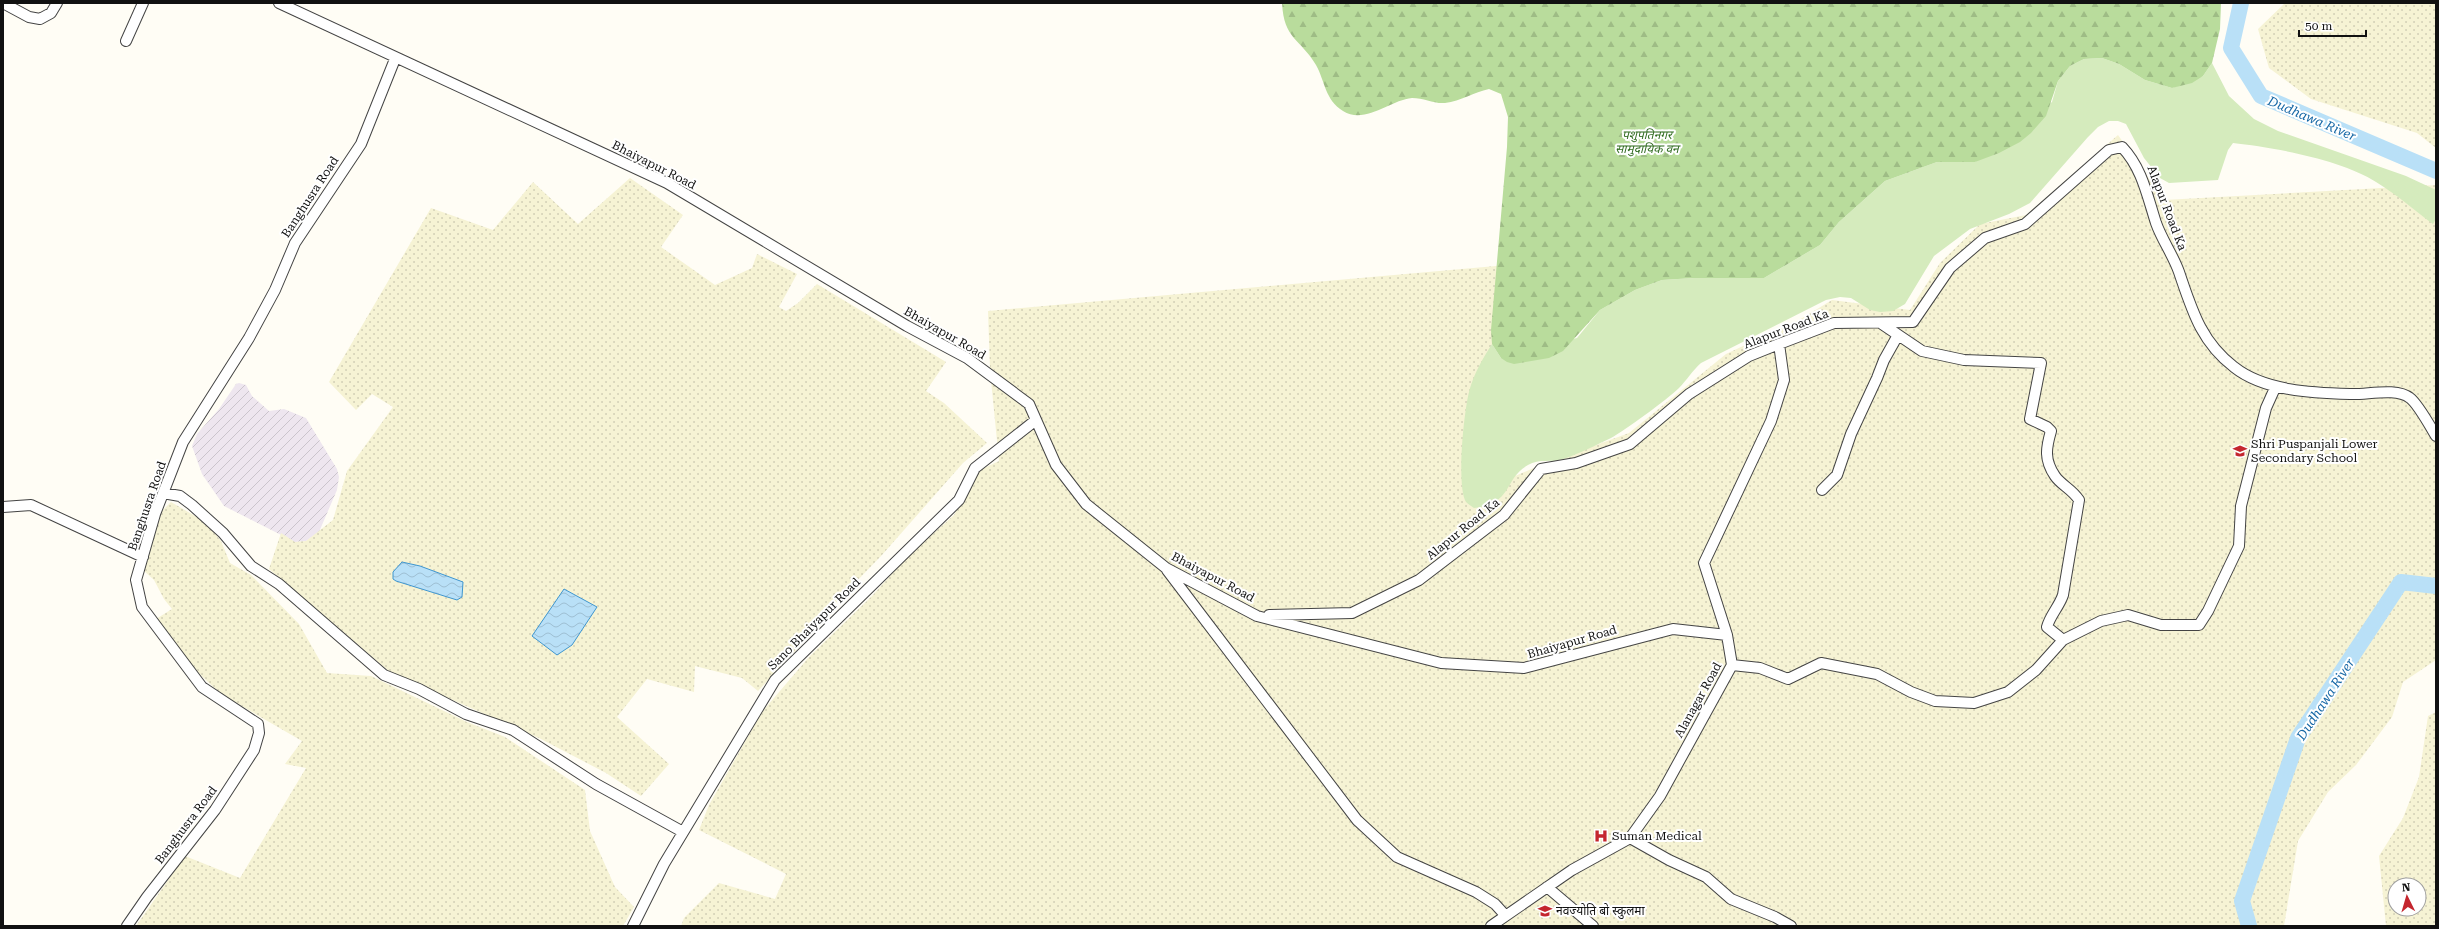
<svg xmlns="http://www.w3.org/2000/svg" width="2439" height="929" viewBox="0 0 2439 929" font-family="'Roboto Serif','Noto Sans Devanagari',serif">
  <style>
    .industrial { fill: url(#industrial-furrows) }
    .farmland { fill: url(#farmland-dots); fill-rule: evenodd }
    .grass { fill: #d5ebbd }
    .forest { fill: url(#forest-firs) }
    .water { fill: url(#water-waves); stroke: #3f96cf }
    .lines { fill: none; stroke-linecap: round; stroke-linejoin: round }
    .river { stroke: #b9e0f7; stroke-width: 16 }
    .minor-casing { stroke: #444; stroke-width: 12 }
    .minor { stroke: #fff; stroke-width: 10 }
    .labels { text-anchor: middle; stroke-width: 4; stroke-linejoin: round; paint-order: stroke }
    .park-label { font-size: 12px; font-style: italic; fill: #2f6b1f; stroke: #fff }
    .street-label { font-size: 12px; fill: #111; stroke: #fff }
    .poi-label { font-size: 12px; fill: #111; stroke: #fff; text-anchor: start }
    .water-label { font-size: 13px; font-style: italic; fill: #1768a6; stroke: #fff }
  </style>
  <defs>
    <pattern id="industrial-furrows" width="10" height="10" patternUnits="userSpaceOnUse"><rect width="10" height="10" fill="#eee6ef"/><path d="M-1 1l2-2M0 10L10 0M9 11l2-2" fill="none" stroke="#cbc4cc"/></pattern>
    <pattern id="farmland-dots" width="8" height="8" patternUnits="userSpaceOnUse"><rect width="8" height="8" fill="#f6f3d4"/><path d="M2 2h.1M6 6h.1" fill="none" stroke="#d2cfb5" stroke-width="1.8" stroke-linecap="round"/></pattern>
    <pattern id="forest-firs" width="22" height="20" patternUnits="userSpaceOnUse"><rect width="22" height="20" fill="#b9dc9c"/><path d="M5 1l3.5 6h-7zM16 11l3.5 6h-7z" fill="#9ebc85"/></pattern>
    <pattern id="water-waves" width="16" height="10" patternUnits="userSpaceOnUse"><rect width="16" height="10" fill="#b9e0f7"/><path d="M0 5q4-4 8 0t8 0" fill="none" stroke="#9ebfd3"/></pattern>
  </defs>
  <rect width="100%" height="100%" fill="#fffdf5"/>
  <!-- industrial -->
  <path class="industrial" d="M239 383 246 385 252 396 269 411 284 409 306 418 337 469 339 477 337 490 319 532 306 541 295 542 224 506 202 474 192 446 197 434 219 409 236 384Z"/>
  <!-- farmland -->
  <path class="farmland" d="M2285 3H2436V148L2417 133 2311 99 2269 68 2258 29Z
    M2118 135 2164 200 2436 185V660L2403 682 2392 717 2356 765 2328 792 2298 841 2284 926H681L684 918 719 883 775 899 786 874 699 830 709 805 762 712 809 657 872 596 906 558 954 515 978 471 999 461 990 370 988 311 1507 265 1469 496 1536 467 1629 433 1726 354 1799 320 1832 300 1910 310 1940 263 1980 224 2026 215Z
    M630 178 683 215 661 247 715 285 752 268 757 254 797 274 779 307 786 311 798 303 817 284 946 362 926 391 944 403 987 443 963 463 882 555 827 612 810 635 758 691 742 678 695 666 694 692 647 679 617 717 669 764 641 796 606 773 539 738 391 673 269 569 281 533 295 542 306 541 333 520 347 471 393 407 372 394 356 410 329 382 431 208 493 230 533 182 578 224Z
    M171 502 207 523 221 541 230 563 251 575 299 624 327 673 371 676 467 722 505 737 585 790 590 831 615 887 634 907 623 926H136L185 856 240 878 306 768 285 764 302 741 221 694 193 668 156 619 172 609 164 599 154 580 142 569 162 511Z
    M2436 712V926H2386L2379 856 2403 818 2419 777 2428 716ZM2395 885H2419V909H2395Z"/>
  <!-- grass -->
  <path class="grass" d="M2102 58 2119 64 2145 80 2172 88 2203 76 2212 63 2229 96 2254 119 2278 131 2406 176 2436 190V219L2433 224C2414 210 2396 194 2376 182 2343 160 2272 147 2233 143L2228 150 2218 180 2169 183 2160 178 2144 158 2126 124 2118 121H2109L2098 127 2088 137 2030 203 2009 214 1970 229 1934 256 1905 304 1893 311 1880 312 1870 310 1851 298 1840 297 1826 300 1701 363C1692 371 1687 380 1679 388 1668 399 1624 431 1611 438 1596 445 1579 454 1563 459 1552 463 1539 458 1528 465 1503 479 1514 503 1474 508 1471 506 1468 504 1466 502 1456 487 1464 404 1471 385 1476 370 1483 358 1492 344L1501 358 1577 338 1600 310 1635 290 1662 280 1694 278H1764L1820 245 1839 222 1885 181 1937 162H1975L2052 102 2058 81 2070 66 2084 59Z"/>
  <!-- forest -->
  <path class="forest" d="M1282 3H2221L2220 29 2212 63 2203 76 2192 83 2172 88 2145 80 2119 64 2102 58 2084 59 2070 66 2058 81 2046 116 2031 133 2020 142 1999 153 1975 162H1937L1885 181 1839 222 1820 245 1764 278H1694L1662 280 1635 290 1600 310 1563 351 1549 358 1514 364 1507 362 1501 358 1492 344 1491 330 1507 147 1508 117 1501 94 1489 89C1474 92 1461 101 1445 103 1434 104 1424 98 1412 98 1390 100 1365 125 1343 111 1325 100 1325 81 1316 65 1300 38 1284 40 1282 3Z"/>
  <!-- water -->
  <path class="water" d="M402 562 420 566 463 582 462 597 457 600 396 581 393 579V572Z
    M564 589 597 607 572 645 557 655 532 636Z"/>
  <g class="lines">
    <!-- river -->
    <path class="river" d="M2241 3 2231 48 2261 96 2436 171
      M2249 926 2242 901 2298 738 2401 582 2436 586"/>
    <defs>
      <path id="minor" d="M3 3 29 17 40 19 51 13 57 3
        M279 3 667 183 907 326 967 358 1029 404 1056 465 1086 504 1166 568 1257 616 1441 663 1524 668 1673 629 1727 635
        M126 41 143 3
        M1882 324 1922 351 1964 360 2041 363 2030 419 2047 427 2051 431C2046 448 2044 460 2055 476 2061 485 2072 489 2079 500L2063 595C2059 607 2050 615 2047 627L2063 640
        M1822 490 1837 475 1851 434 1877 378 1884 360 1898 335
        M163 493 180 496 192 505 223 533 251 566 279 584 384 675 419 689 466 714 513 730 596 784 683 832
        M3 507 31 505 143 557
        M1167 570 1357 820 1397 857 1476 892 1495 904 1505 915
        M1269 615 1352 613 1419 580 1504 515 1541 469 1576 463 1630 444 1689 394 1749 356 1779 344 1834 323 1913 322 1950 268 1985 238 2025 224 2109 150 2122 147C2142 168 2147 195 2156 223 2162 240 2173 255 2179 272 2192 310 2201 342 2234 367 2264 391 2313 393 2350 394 2367 395 2396 387 2410 398 2418 404 2430 426 2436 436
        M1732 665 1760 668 1788 679 1821 663 1877 674 1911 692 1935 701 1974 703 2008 692 2036 670 2063 640 2101 621 2128 615 2161 625H2199L2208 611 2239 546 2241 506 2266 408 2275 388
        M1630 838 1669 860 1706 877 1731 899 1775 917 1791 926
        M1547 887 1593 926
        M127 926 147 897 215 810 254 750 259 733 258 724 202 687 142 607 136 580 155 514 183 442 249 338 275 290 295 243 361 144 395 59
        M633 926 664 864 775 680 959 500 975 468 1036 420
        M1491 926 1572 870 1630 838 1660 796 1732 665 1727 635 1704 563 1771 421 1784 380 1779 344"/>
    </defs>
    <!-- minor casing -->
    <use href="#minor" class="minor-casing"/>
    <!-- minor -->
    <use href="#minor" class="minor"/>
  </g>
  <!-- icons -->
  <defs>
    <symbol id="school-bare" viewBox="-9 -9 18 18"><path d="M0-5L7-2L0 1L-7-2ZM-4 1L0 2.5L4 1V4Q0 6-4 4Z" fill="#c4262e" stroke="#fff" stroke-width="2.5" paint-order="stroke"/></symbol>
    <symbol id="hospital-bare" viewBox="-9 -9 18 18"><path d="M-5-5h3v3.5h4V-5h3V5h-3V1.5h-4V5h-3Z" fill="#c4262e" stroke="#fff" stroke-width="2.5" paint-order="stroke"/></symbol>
  </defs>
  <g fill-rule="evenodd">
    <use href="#school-bare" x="2230" y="441" width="20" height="20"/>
    <use href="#hospital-bare" x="1591" y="826" width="20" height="20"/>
    <use href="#school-bare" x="1535" y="901" width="20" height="20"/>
  </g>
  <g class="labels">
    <!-- park labels -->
    <g class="park-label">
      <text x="1647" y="139">पशुपतिनगर<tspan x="1647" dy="14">सामुदायिक वन</tspan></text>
    </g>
    <!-- street labels -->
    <g class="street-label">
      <text transform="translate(654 165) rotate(27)" y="4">Bhaiyapur Road</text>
      <text transform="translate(310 197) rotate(-57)" y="4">Banghusra Road</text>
      <text transform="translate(2167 208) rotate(69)" y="4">Alapur Road Ka</text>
      <text transform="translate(1786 329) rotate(-21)" y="4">Alapur Road Ka</text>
      <text transform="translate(945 333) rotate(30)" y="4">Bhaiyapur Road</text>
      <text transform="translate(147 506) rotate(-71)" y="4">Banghusra Road</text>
      <text transform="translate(1463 529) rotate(-39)" y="4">Alapur Road Ka</text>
      <text transform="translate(1213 577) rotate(28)" y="4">Bhaiyapur Road</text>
      <text transform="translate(814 624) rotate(-45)" y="4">Sano Bhaiyapur Road</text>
      <text transform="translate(1572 642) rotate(-16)" y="4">Bhaiyapur Road</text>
      <text transform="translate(1698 700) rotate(-61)" y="4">Alanagar Road</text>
      <text transform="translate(186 825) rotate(-53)" y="4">Banghusra Road</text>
    </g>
    <!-- poi labels -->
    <g class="poi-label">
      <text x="2251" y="448">Shri Puspanjali Lower<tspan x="2251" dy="14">Secondary School</tspan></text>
      <text x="1612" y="840">Suman Medical</text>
      <text x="1556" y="915">नवज्याेति बाे स्कुलमा</text>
    </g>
    <!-- water labels -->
    <g class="water-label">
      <text transform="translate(2312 118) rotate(23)" y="5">Dudhawa River</text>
      <text transform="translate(2325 699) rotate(-57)" y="5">Dudhawa River</text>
    </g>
  </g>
  <!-- border -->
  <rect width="2439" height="929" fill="none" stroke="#111111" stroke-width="8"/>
  <!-- north arrow -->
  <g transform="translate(2407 897) rotate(355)"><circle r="19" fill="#ffffff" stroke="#a0a0a0"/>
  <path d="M0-3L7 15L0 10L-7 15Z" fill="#c4262e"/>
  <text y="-6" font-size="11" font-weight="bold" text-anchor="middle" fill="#111111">N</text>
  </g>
  <!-- scale -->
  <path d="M2299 30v6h67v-6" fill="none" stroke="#111111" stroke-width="2"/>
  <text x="2305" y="30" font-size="12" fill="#111111" stroke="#ffffff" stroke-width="3" paint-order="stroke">50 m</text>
</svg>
